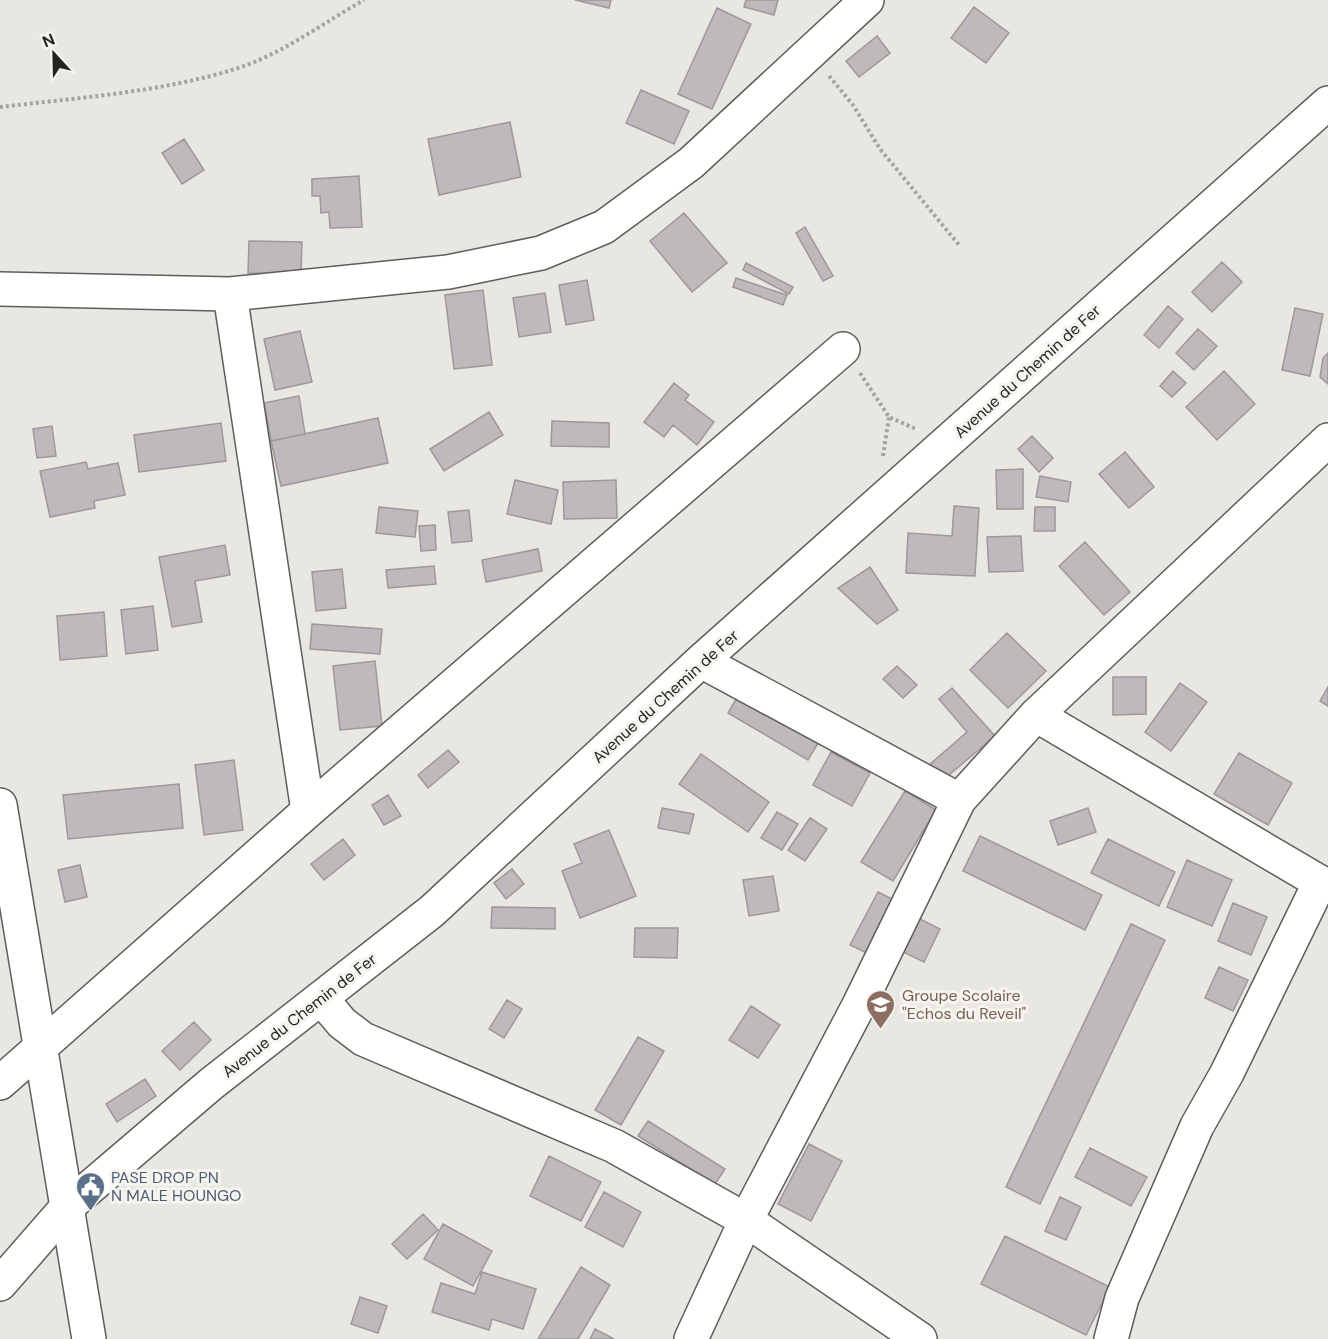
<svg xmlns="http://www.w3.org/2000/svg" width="1328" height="1339" viewBox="0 0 1328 1339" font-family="'DM Sans',sans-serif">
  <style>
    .building { fill: #beb9bc; stroke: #9c989b; stroke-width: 1.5 }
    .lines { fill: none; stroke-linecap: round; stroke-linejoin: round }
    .minor-casing { stroke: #605e5a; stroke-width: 36 }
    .tertiary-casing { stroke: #605e5a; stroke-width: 36 }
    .path { stroke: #a5a39f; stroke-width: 4; stroke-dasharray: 3 3; stroke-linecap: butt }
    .minor { stroke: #fff; stroke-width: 33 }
    .tertiary { stroke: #fff; stroke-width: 33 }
    .labels { text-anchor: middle; stroke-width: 6; stroke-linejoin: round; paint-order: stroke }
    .street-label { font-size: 16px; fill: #252422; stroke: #f6f4ef }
    .education-label { font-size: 16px; fill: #785e54; stroke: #f6f4ef; text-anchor: start }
    .service-label { font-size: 16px; fill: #4e5e75; stroke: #f6f4ef; text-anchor: start }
  </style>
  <rect width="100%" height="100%" fill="#e9e7e2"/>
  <!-- building -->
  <path class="building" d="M575 0H611L609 8Z
    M746 0H778L774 15 744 7Z
    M974 7 1009 33 986 63 951 38Z
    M717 8 751 24 712 109 678 94Z
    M877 36 890 53 859 77 846 61Z
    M641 90 689 111 674 144 626 123Z
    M510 122 521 177 439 195 428 139Z
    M184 139 204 170 182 184 162 153Z
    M359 176 362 227 330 228 329 212 321 213 320 196H312V179Z
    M684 213 727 263 692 292 650 241Z
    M805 227 833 276 823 281 796 233Z
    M249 241 302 242 301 274 248 273Z
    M1222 262 1242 282 1212 312 1192 292Z
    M746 263 793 287 789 294 743 270Z
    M736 278 787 295 783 305 733 287Z
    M587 280 594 320 566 325 559 285Z
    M483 290 492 365 454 369 445 295Z
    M545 293 551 332 519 337 513 298Z
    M1168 306 1183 319 1159 348 1144 335Z
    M1295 308 1323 314 1310 376 1282 370Z
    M1198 329 1217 346 1194 370 1176 353Z
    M300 331 312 382 275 390 264 339Z
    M1328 353V384L1320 377 1323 358Z
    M1173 371 1186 383 1172 397 1160 386Z
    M1224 371 1255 404 1217 440 1186 407Z
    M674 383 689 395 685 400 714 422 697 445 673 425 664 437 644 422Z
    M299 396 305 434 271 441 264 403Z
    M489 412 503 435 444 471 430 449Z
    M378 418 388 463 281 486 271 441Z
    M552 421 609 423V447L551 446Z
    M221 423 226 461 139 472 134 435Z
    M52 426 56 456 37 458 33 429Z
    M1032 436 1053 458 1039 472 1018 449Z
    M1125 452 1154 487 1129 508 1099 474Z
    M86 462 88 469 118 463 125 495 94 501 95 508 50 517 40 471Z
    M1023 469V509H997L996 470Z
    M1040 476 1071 482 1068 502 1036 497Z
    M515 480 558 490 551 524 507 514Z
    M616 480 617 518 564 519 563 482Z
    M954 506 979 508 975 576 906 573 908 533 952 536Z
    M379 507 418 511 415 537 376 533Z
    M1035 507H1055V531H1034Z
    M469 510 472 541 452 543 448 512Z
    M435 525 436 550 421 551 419 526Z
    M1021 536 1023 571 989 572 987 537Z
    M1085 542 1130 592 1104 615 1059 566Z
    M225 545 230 575 195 581 202 622 172 627 159 557Z
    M538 549 542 571 486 582 482 560Z
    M434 566 436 584 388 588 386 570Z
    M870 567 898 610 877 624 838 588Z
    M342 569 346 608 316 611 312 572Z
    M153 606 158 650 126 654 121 610Z
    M104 612 107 656 60 660 57 616Z
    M312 624 382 629 380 654 310 649Z
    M1007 633 1046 671 1008 708 970 670Z
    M375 661 382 726 340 730 333 666Z
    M897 666 917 685 903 698 883 679Z
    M1113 677H1146V714L1113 715Z
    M1180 683 1207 702 1171 751 1145 732Z
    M1328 687V706L1320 701Z
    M952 688 995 736 942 781 929 765 967 732 939 699Z
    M742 689 823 735 808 760 728 713Z
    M448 750 459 762 428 788 418 775Z
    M831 752 870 773 852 806 813 785Z
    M1239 753 1292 783 1268 825 1214 794Z
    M701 754 769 802 748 832 679 784Z
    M234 760 243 830 204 835 195 765Z
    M179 784 183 828 68 839 63 795Z
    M905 791 936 810 893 881 861 862Z
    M388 795 401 816 384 825 372 805Z
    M662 808 694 814 689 834 658 828Z
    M1088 808 1096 832 1058 845 1050 821Z
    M777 812 798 824 782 850 761 838Z
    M810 818 827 829 805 861 788 850Z
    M609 830 636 896 580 918 562 871 582 863 574 844Z
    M980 836 1102 895 1085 930 963 871Z
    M343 839 355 855 324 880 311 864Z
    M1108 839 1175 872 1159 906 1091 873Z
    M1187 860 1232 880 1212 926 1167 907Z
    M80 865 87 897 65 902 58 870Z
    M512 869 524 884 506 899 494 883Z
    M773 876 779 911 749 916 743 880Z
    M878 892 900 903 873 956 850 945Z
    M1233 903 1267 917 1251 955 1218 941Z
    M492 907 555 908V929L491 928Z
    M916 917 940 929 924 962 899 950Z
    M1131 924 1165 940 1040 1204 1006 1187Z
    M635 928H678L677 958 634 957Z
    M1219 967 1248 980 1233 1011 1205 998Z
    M507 1000 522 1009 504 1038 489 1029Z
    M751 1006 780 1025 758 1058 729 1040Z
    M194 1022 211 1040 180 1070 162 1051Z
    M638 1037 664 1051 621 1125 595 1110Z
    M145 1079 156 1096 117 1122 106 1104Z
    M648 1121 725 1169 715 1184 638 1136Z
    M809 1144 842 1161 811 1221 778 1204Z
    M1090 1148 1147 1177 1131 1206 1075 1177Z
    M549 1156 601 1182 581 1221 530 1196Z
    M604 1192 641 1212 623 1247 585 1227Z
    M1060 1197 1081 1207 1066 1240 1045 1231Z
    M423 1214 438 1230 407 1259 392 1244Z
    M443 1224 492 1251 473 1286 424 1259Z
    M1005 1236 1110 1287 1086 1335 981 1284Z
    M581 1267 610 1285 578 1339H538Z
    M482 1272 536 1289 523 1329 492 1319 489 1330 432 1312 441 1283 475 1294Z
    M360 1297 387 1306 378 1333 351 1324Z
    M595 1329 614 1339H590Z"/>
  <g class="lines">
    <defs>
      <path id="minor" d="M0 289 230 294 448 272 541 253 604 227 691 163 867 0
        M230 294 308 811
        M701 661 959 800
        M1036 715 1328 887
        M321 998 342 1023 363 1039 614 1146 746 1220 920 1339
        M0 1083 308 811 843 349
        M0 1284 67 1207 211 1084 432 911 701 661 1328 103
        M691 1339 746 1220 859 1005 959 800 1036 715 1328 440
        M1111 1339 1122 1298 1197 1126 1227 1073 1320 882"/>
      <path id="tertiary" d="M0 805 89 1339"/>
    </defs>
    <!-- minor casing -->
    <use href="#minor" class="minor-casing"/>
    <!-- tertiary casing -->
    <use href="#tertiary" class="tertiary-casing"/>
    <!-- path -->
    <path class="path" d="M829 76 853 105 880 149 959 245
      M0 107C76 98 162 92 235 69 281 55 323 23 364 0
      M860 373 889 417 916 429
      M883 456 889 417"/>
    <!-- minor -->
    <use href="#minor" class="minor"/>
    <!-- tertiary -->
    <use href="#tertiary" class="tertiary"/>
  </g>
  <!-- icons -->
  <defs>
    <symbol id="school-pin" viewBox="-11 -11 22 30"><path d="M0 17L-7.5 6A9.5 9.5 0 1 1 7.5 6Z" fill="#8d6e63" stroke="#f6f4ef"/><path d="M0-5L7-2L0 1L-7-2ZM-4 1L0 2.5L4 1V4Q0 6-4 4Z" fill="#fff"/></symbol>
    <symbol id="civic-pin" viewBox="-11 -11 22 30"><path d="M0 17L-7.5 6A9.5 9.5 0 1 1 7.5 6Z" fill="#5c6f8a" stroke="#f6f4ef"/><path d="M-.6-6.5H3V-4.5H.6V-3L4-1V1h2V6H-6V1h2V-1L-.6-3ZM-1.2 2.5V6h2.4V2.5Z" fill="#fff"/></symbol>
  </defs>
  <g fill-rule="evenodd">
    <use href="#school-pin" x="864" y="988" width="33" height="45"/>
    <use href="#civic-pin" x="74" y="1170" width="33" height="45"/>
  </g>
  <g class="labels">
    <!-- street labels -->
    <g class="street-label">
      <text transform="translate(1027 371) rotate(-42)" y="6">Avenue du Chemin de Fer</text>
      <text transform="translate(665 696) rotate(-42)" y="6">Avenue du Chemin de Fer</text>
      <text transform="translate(299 1015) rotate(-38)" y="6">Avenue du Chemin de Fer</text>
    </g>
    <!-- education labels -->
    <g class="education-label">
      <text x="902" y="1001">Groupe Scolaire<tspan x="902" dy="18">"Echos du Reveil"</tspan></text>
    </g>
    <!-- service labels -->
    <g class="service-label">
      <text x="111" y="1183">PASE DROP PN<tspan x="111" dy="18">N MALE HOUNGO</tspan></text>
    </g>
  </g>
  <!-- north arrow -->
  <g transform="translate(54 54) rotate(338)" stroke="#f6f4ef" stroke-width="4.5" paint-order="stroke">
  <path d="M0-4.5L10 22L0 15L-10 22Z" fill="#252422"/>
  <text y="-9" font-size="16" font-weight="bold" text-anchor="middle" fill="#252422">N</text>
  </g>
</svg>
